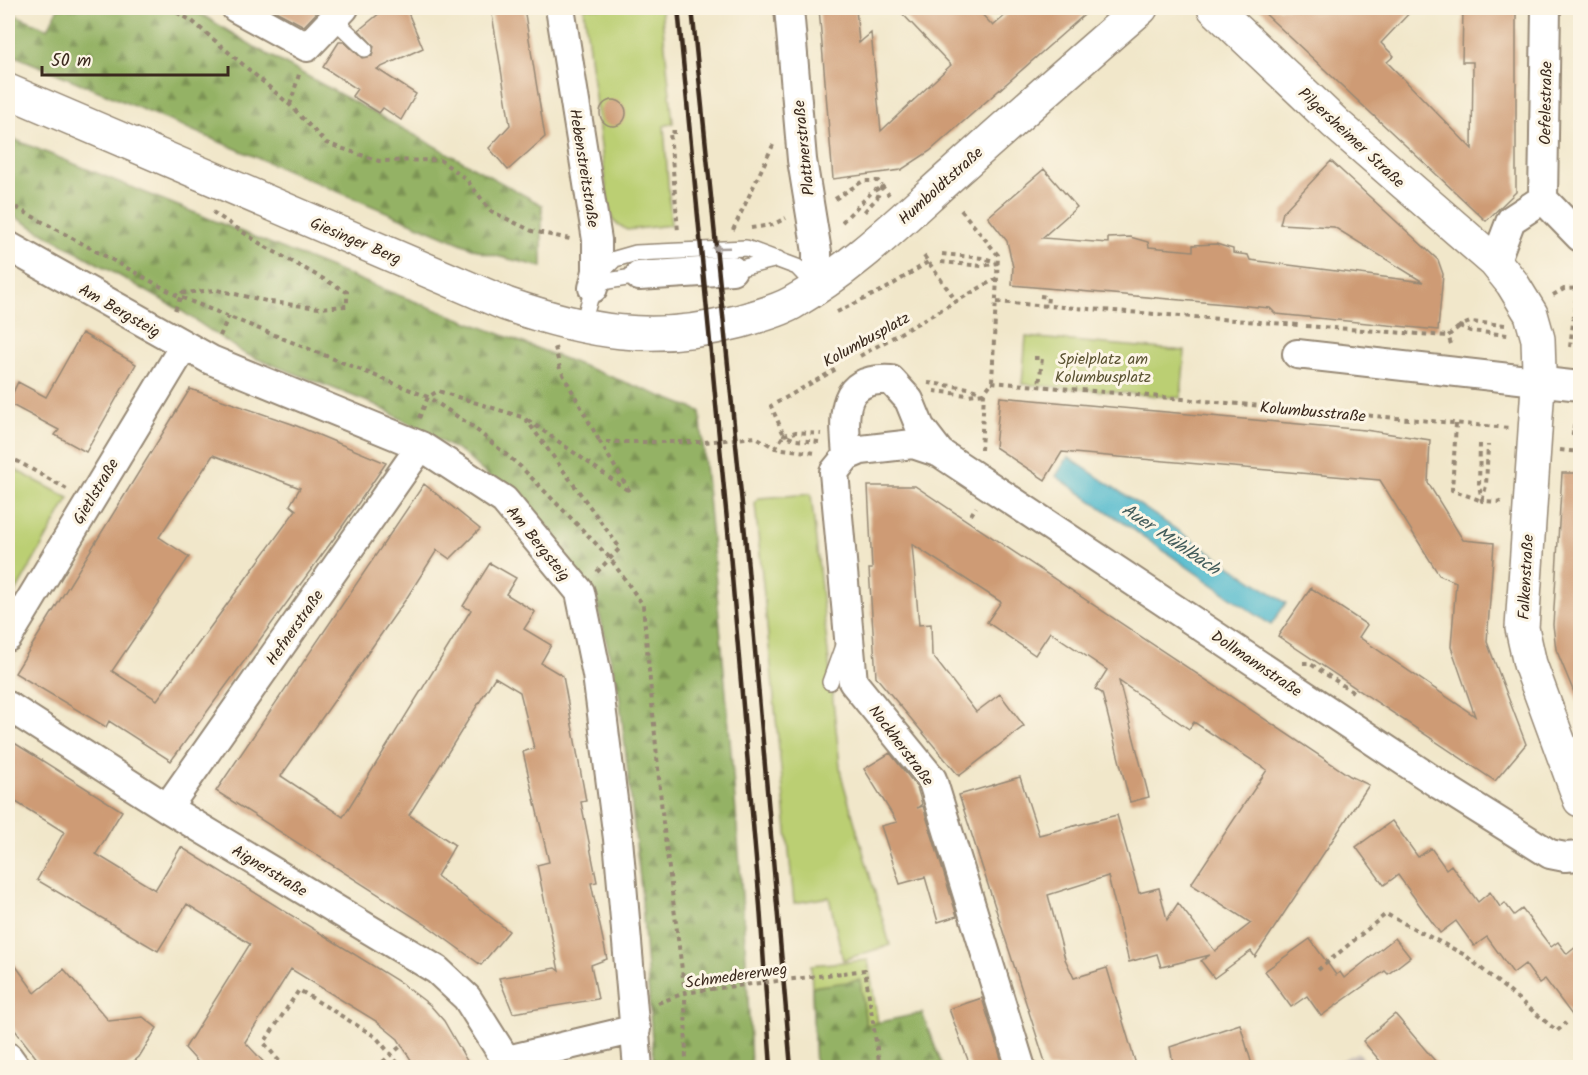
<svg xmlns="http://www.w3.org/2000/svg" width="1588" height="1075" viewBox="0 0 1588 1075" font-family="Kalam,sans-serif">
  <style>
    .industrial { fill: url(#industrial-furrows) }
    .green { fill: #bbcf73; stroke: #7b7c48; stroke-width: 1.5 }
    .forest { fill: url(#forest-firs); stroke: #686e42; stroke-width: 1.5 }
    .water { fill: #50b9cd; stroke: #467276; stroke-width: 1.5 }
    .building { fill: #ce9b75; fill-rule: evenodd }
    .lines { fill: none; stroke-linecap: round; stroke-linejoin: round }
    .lane-casing { stroke: #968874; stroke-width: 18 }
    .street-casing { stroke: #968874; stroke-width: 32 }
    .secondary-casing { stroke: #968874; stroke-width: 36 }
    .path { stroke: #968874; stroke-width: 4; stroke-dasharray: 4.5 4.5; stroke-linecap: butt }
    .lane { stroke: #fff; stroke-width: 15 }
    .street { stroke: #fff; stroke-width: 28 }
    .secondary { stroke: #fff; stroke-width: 33 }
    .rail { stroke: #3b2a1e; stroke-width: 4.5 }
    .path-bridge { stroke: #968874; stroke-width: 4; stroke-dasharray: 4.5 4.5; stroke-linecap: butt }
    .oneway { fill: #a79f9a }
    .labels { text-anchor: middle; stroke-width: 6; stroke-linejoin: round; paint-order: stroke }
    .street-label { font-size: 16px; fill: #3b2a1e; stroke: #fcf5e5 }
    .park-label { font-size: 16px; fill: #5b5333; stroke: #fcf5e5 }
    .water-label { font-size: 18px; font-style: italic; fill: #425c5b; stroke: #fcf5e5 }
  </style>
  <defs>
    <pattern id="industrial-furrows" width="10" height="10" patternUnits="userSpaceOnUse" patternTransform="scale(1.5)"><rect width="10" height="10" fill="#ccc2b9"/><path d="M-1 1l2-2M0 10L10 0M9 11l2-2" fill="none" stroke="#b0a79f"/></pattern>
    <pattern id="forest-firs" width="22" height="20" patternUnits="userSpaceOnUse" patternTransform="scale(1.5)"><rect width="22" height="20" fill="#94b265"/><path d="M5 1l3.5 6h-7zM16 11l3.5 6h-7z" fill="#7a9153"/></pattern>
  </defs>
  <rect width="100%" height="100%" fill="#fcf5e5"/>
  <filter id="ink" filterUnits="userSpaceOnUse"><feTurbulence type="fractalNoise" baseFrequency=".0167" numOctaves="2"/><feDisplacementMap in="SourceGraphic" scale="12" xChannelSelector="R" yChannelSelector="G"/><feConvolveMatrix kernelMatrix="1 2 1 2 8 2 1 2 1" color-interpolation-filters="sRGB"/></filter>
  <filter id="wash" filterUnits="userSpaceOnUse"><feTurbulence type="fractalNoise" baseFrequency=".008" numOctaves="4" result="noise"/><feDisplacementMap in="SourceGraphic" scale="24" xChannelSelector="R" yChannelSelector="G"/><feGaussianBlur stdDeviation="1.35" result="paint"/><feColorMatrix in="noise" values="0 0 0 0 0 0 0 0 0 0 0 0 0 0 0 0 0 1.4 0 .05"/><feComposite in="paint" operator="in"/></filter>
  <g filter="url(#wash)">
    <rect width="100%" height="100%" fill="#f1e7ca"/>
    <!-- industrial -->
    <path class="industrial" d="M1358 1052 1368 1067H1323L1327 1066Z"/>
    <!-- green -->
    <path class="green" d="M584 8H661L673 123 664 126 671 225 627 230 613 221 608 203Z
      M1026 337 1185 351 1181 398 1022 384Z
      M8 466 69 498 8 606Z
      M811 494 841 775 890 945 843 960 829 897 794 903 755 503 759 498Z
      M868 960 885 1067H815L811 965Z"/>
    <!-- forest -->
    <path class="forest" d="M58 8H191L256 48 542 205V267L484 253 8 53V12L48 29Z
      M8 137 380 288 700 411C720 630 743 848 751 1067H654L641 888 619 693 595 596 547 528 462 453 376 405 245 354 180 310 8 213Z
      M860 980 866 1025 922 1013 943 1067H815L812 987Z"/>
    <!-- water -->
    <path class="water" d="M1068 457 1286 603 1271 625 1056 476Z"/>
    <g id="blocks">
      <!-- building -->
      <path class="building" d="M270 8H321L304 26Z
        M386 8H406L423 48 377 69 416 94 401 120 383 108 379 113 352 96 357 89 323 67 339 42H344L362 58 372 56 374 46 359 30Z
        M491 8H524L545 137 508 170 489 148 510 125Z
        M819 8H856L859 43 871 33 881 131 951 65 897 8H976L993 26 1014 8H1092L930 151 901 170 833 179Z
        M1259 8H1414L1381 43 1394 56 1387 62 1472 149 1473 62H1462L1463 8H1516V192L1486 221Z
        M600 113a13 13 0 1 1 26 0a13 13 0 1 1-26 0Z
        M1331 161 1438 260 1443 274 1438 330 1276 314 1270 308 1012 285 1013 267 1007 241 988 217 1044 169 1077 207 1042 238 1108 243V238L1130 237 1148 242 1149 247 1193 251V245L1216 244 1233 249V253L1248 255 1250 260 1423 282 1334 227 1280 224 1283 212Z
        M82 333 136 364 86 452 55 435 59 430 8 403 18 382 46 397Z
        M190 389 292 424 386 463 335 537 171 761 109 721 106 727 15 673ZM213 455 300 488 290 505 296 510 157 700 112 671 189 557 159 537Z
        M1000 397 1365 430 1430 440 1428 483 1463 540 1494 543 1487 642 1526 744 1495 781 1278 636 1311 588 1367 625 1359 637 1475 716 1451 647 1456 582 1439 575 1380 480 1062 452 1045 480 995 447Z
        M1562 473H1581L1580 707 1556 649 1553 625Z
        M424 484 480 529 450 559 437 550 406 599 281 776 343 817 471 610 463 606 490 563 516 578 506 594 535 612 524 629 551 645 541 663 563 676 586 801 581 802 597 882 591 883 607 959 591 965 598 999 513 1013 499 978 555 968 559 971 537 865 549 862 523 752 534 748 520 692 495 677 409 815 455 845 437 876 509 931 481 965 425 924 216 791Z
        M868 486H915L1350 776 1369 785 1255 957 1251 951 1214 978 1201 961 1210 955 1161 967 1157 954 1129 962 1108 876 1048 895 1065 959 1074 978 1107 968 1137 1068H1047L959 795 1020 777 1039 835 1117 815 1139 893 1159 888 1167 920 1178 903 1215 951 1251 923 1191 884 1267 770 1194 722 1189 729 1119 681 1149 797 1130 802 1102 693 1095 689 1107 670 1050 632 1035 655 987 622 1001 602 912 544 919 625 931 624 932 655 976 712 1000 694 1024 726 959 776 876 677 869 569H872Z
        M8 739 122 811 96 854 155 890 181 847 401 983 430 1005 444 1021 471 1068H416L398 1039 376 1021 291 969 245 1042 269 1068H203L185 1048 250 944 187 904 158 951 37 880 64 832 8 797Z
        M890 753 917 787 922 804 917 808 923 806 957 916 938 922 925 877 900 884 881 826 897 822 864 769Z
        M1392 821 1418 857 1431 848 1446 869 1451 865 1478 902 1490 892 1500 907 1505 903 1514 915 1522 909 1551 947 1558 942 1567 954 1581 943V1027L1545 979 1539 983 1525 964 1513 973 1487 937 1474 946 1456 921 1440 933 1398 875 1384 885 1356 847Z
        M1395 938 1410 957 1388 974 1385 971 1321 1016 1307 996 1291 1007 1265 971 1310 939 1336 975 1340 972 1344 978Z
        M8 955 35 993 64 969 109 1021 143 1017 157 1028 139 1057 126 1068H44L8 1021Z
        M982 998 1004 1068H971L949 1009Z
        M1395 1014 1441 1068H1386L1363 1041Z
        M1240 1024 1253 1068H1174L1170 1047Z"/>
    </g>
  </g>
  <g filter="url(#ink)">
    <use href="#blocks" fill-opacity="0" stroke="#968874" stroke-width="1.5"/>
    <g class="lines">
      <defs>
        <path id="lane" d="M334 19 365 49
          M732 270 778 259
          M593 288 608 281 639 276
          M582 327 593 288 601 273 615 259 636 253 746 248 797 267 816 287
          M830 682 844 643"/>
        <path id="street" d="M236 8 307 47 344 8
          M560 8 597 240V271L593 288
          M789 8 802 160 817 252V288
          M1543 199 1546 8
          M1543 199 1580 237
          M8 246 211 360 421 446 504 500 580 592 597 675 618 839 638 1068
          M1495 262 1511 220 1543 199
          M639 276 732 270
          M1297 354 1580 386
          M847 456C844 416 838 377 891 380L909 400 920 427 940 453
          M8 637 184 346
          M8 706 167 808 437 970 467 998 511 1068
          M167 808 421 446
          M8 1057 16 1068
          M507 1060 636 1029
          M1021 1068 932 779 853 682 834 472 847 456 861 450 913 444 940 453 1440 785 1550 854 1565 857 1580 856"/>
        <path id="secondary" d="M1214 8 1335 123 1495 262 1512 283 1531 314 1538 339 1539 371 1522 628 1530 664 1580 800
          M8 91 506 304C587 332 653 344 737 322 755 317 776 312 792 303 850 270 898 223 947 179 1012 121 1076 64 1141 8"/>
      </defs>
      <!-- lane casing -->
      <use href="#lane" class="lane-casing"/>
      <!-- street casing -->
      <use href="#street" class="street-casing"/>
      <!-- secondary casing -->
      <use href="#secondary" class="secondary-casing"/>
      <!-- path -->
      <path class="path" d="M169 8 192 21 254 74 290 105 326 143 379 161 440 160 466 179 491 211 532 231 570 239
        M290 105 300 71
        M676 132H670L678 232
        M835 199 863 181H878L889 195
        M8 203 180 297 428 397 473 427 521 467 609 557 643 605 663 822 685 993 686 1068
        M961 210 998 255 992 382 984 393 981 450
        M842 222 871 193 882 186 877 198 864 212
        M751 228 772 225 786 218
        M733 230 773 145
        M942 254 983 258 997 262
        M924 256 957 302
        M941 262 982 266 998 263
        M1553 295 1564 289 1580 288
        M1040 296 1048 297 1047 307
        M997 302 1299 325
        M175 310 182 293 217 290 271 302 319 308 347 306V292L264 246 211 211
        M837 312 887 288 928 262
        M1505 325 1470 322 1460 326 1470 331 1508 335
        M1306 326 1448 336
        M220 336 229 315
        M1451 344 1448 336 1460 326
        M555 347 560 369 600 442
        M1570 347 1576 299 1580 290
        M1579 348 1580 333
        M860 356 999 277
        M1034 358H1042L1039 386
        M992 382 1509 428
        M928 383 969 388 980 392
        M934 391 968 395 984 393
        M419 418 428 397 438 391 525 418
        M1456 424 1452 490 1482 501 1486 486 1488 445
        M1572 426 1580 427
        M1571 433 1580 434
        M819 442 796 440 784 435 796 432 821 434
        M1480 444 1479 485 1482 501 1499 502 1501 497
        M775 448 784 435 771 406 838 368
        M1560 450 1580 452
        M8 456 67 489
        M971 515 976 507
        M597 572 620 548 525 418 630 492 600 442H704L756 437 775 448 815 453
        M1303 663H1309L1353 692
        M1318 970 1386 914 1465 955 1557 1031 1566 1023
        M843 973 865 970 880 1068
        M658 1003 685 993 711 989
        M285 1068 264 1043 299 990 376 1037 402 1068
        M376 1068 402 1045"/>
      <!-- lane -->
      <use href="#lane" class="lane"/>
      <!-- street -->
      <use href="#street" class="street"/>
      <!-- secondary -->
      <use href="#secondary" class="secondary"/>
      <!-- rail -->
      <path class="rail" d="M678 8 729 541 760 906 771 1068
        M692 8 745 534 791 1068"/>
      <!-- path-bridge -->
      <path class="path-bridge" d="M711 989 843 973"/>
    </g>
    <!-- one-way arrows -->
    <defs><path id="oneway-solid" d="M-6-.8H1V-3.2L6.5 0L1 3.2V.8H-6Z" transform="scale(1.5)"/></defs>
    <use class="oneway" href="#oneway-solid" transform="translate(721 248) rotate(178)"/>
  </g>
  <g class="labels">
    <!-- street labels -->
    <g class="street-label">
      <text transform="translate(1545 103) rotate(-89)" y="6">Oefelestraße</text>
      <text transform="translate(1352 137) rotate(43)" y="6">Pilgersheimer Straße</text>
      <text transform="translate(803 148) rotate(-96)" y="6">Plattnerstraße</text>
      <text transform="translate(585 168) rotate(81)" y="6">Hebenstreitstraße</text>
      <text transform="translate(940 185) rotate(-42)" y="6">Humboldtstraße</text>
      <text transform="translate(356 240) rotate(23)" y="6">Giesinger Berg</text>
      <text transform="translate(120 310) rotate(30)" y="6">Am Bergsteig</text>
      <text transform="translate(866 339) rotate(-29)" y="6">Kolumbusplatz</text>
      <text transform="translate(1313 411) rotate(5)" y="6">Kolumbusstraße</text>
      <text transform="translate(95 491) rotate(-59)" y="6">Gietlstraße</text>
      <text transform="translate(539 543) rotate(51)" y="6">Am Bergsteig</text>
      <text transform="translate(1525 577) rotate(-87)" y="6">Falkenstraße</text>
      <text transform="translate(294 627) rotate(-55)" y="6">Hefnerstraße</text>
      <text transform="translate(1257 663) rotate(34)" y="6">Dollmannstraße</text>
      <text transform="translate(902 745) rotate(53)" y="6">Nockherstraße</text>
      <text transform="translate(270 870) rotate(31)" y="6">Aignerstraße</text>
      <text transform="translate(736 975) rotate(-8)" y="6">Schmedererweg</text>
    </g>
    <!-- park labels -->
    <g class="park-label">
      <text x="1103" y="364">Spielplatz am<tspan x="1103" dy="18">Kolumbusplatz</tspan></text>
    </g>
    <!-- water labels -->
    <g class="water-label">
      <text transform="translate(1171 539) rotate(34)" y="6">Auer Mühlbach</text>
    </g>
  </g>
  <!-- margin -->
  <rect width="1588" height="1075" fill="none" stroke="#fcf5e5" stroke-width="30"/>
  <!-- scale -->
  <path d="M42 66v9h186v-9" fill="none" stroke="#3b2a1e" stroke-width="3"/>
  <text x="51" y="66" font-size="18" fill="#3b2a1e" stroke="#fcf5e5" stroke-width="4.5" paint-order="stroke">50 m</text>
</svg>
